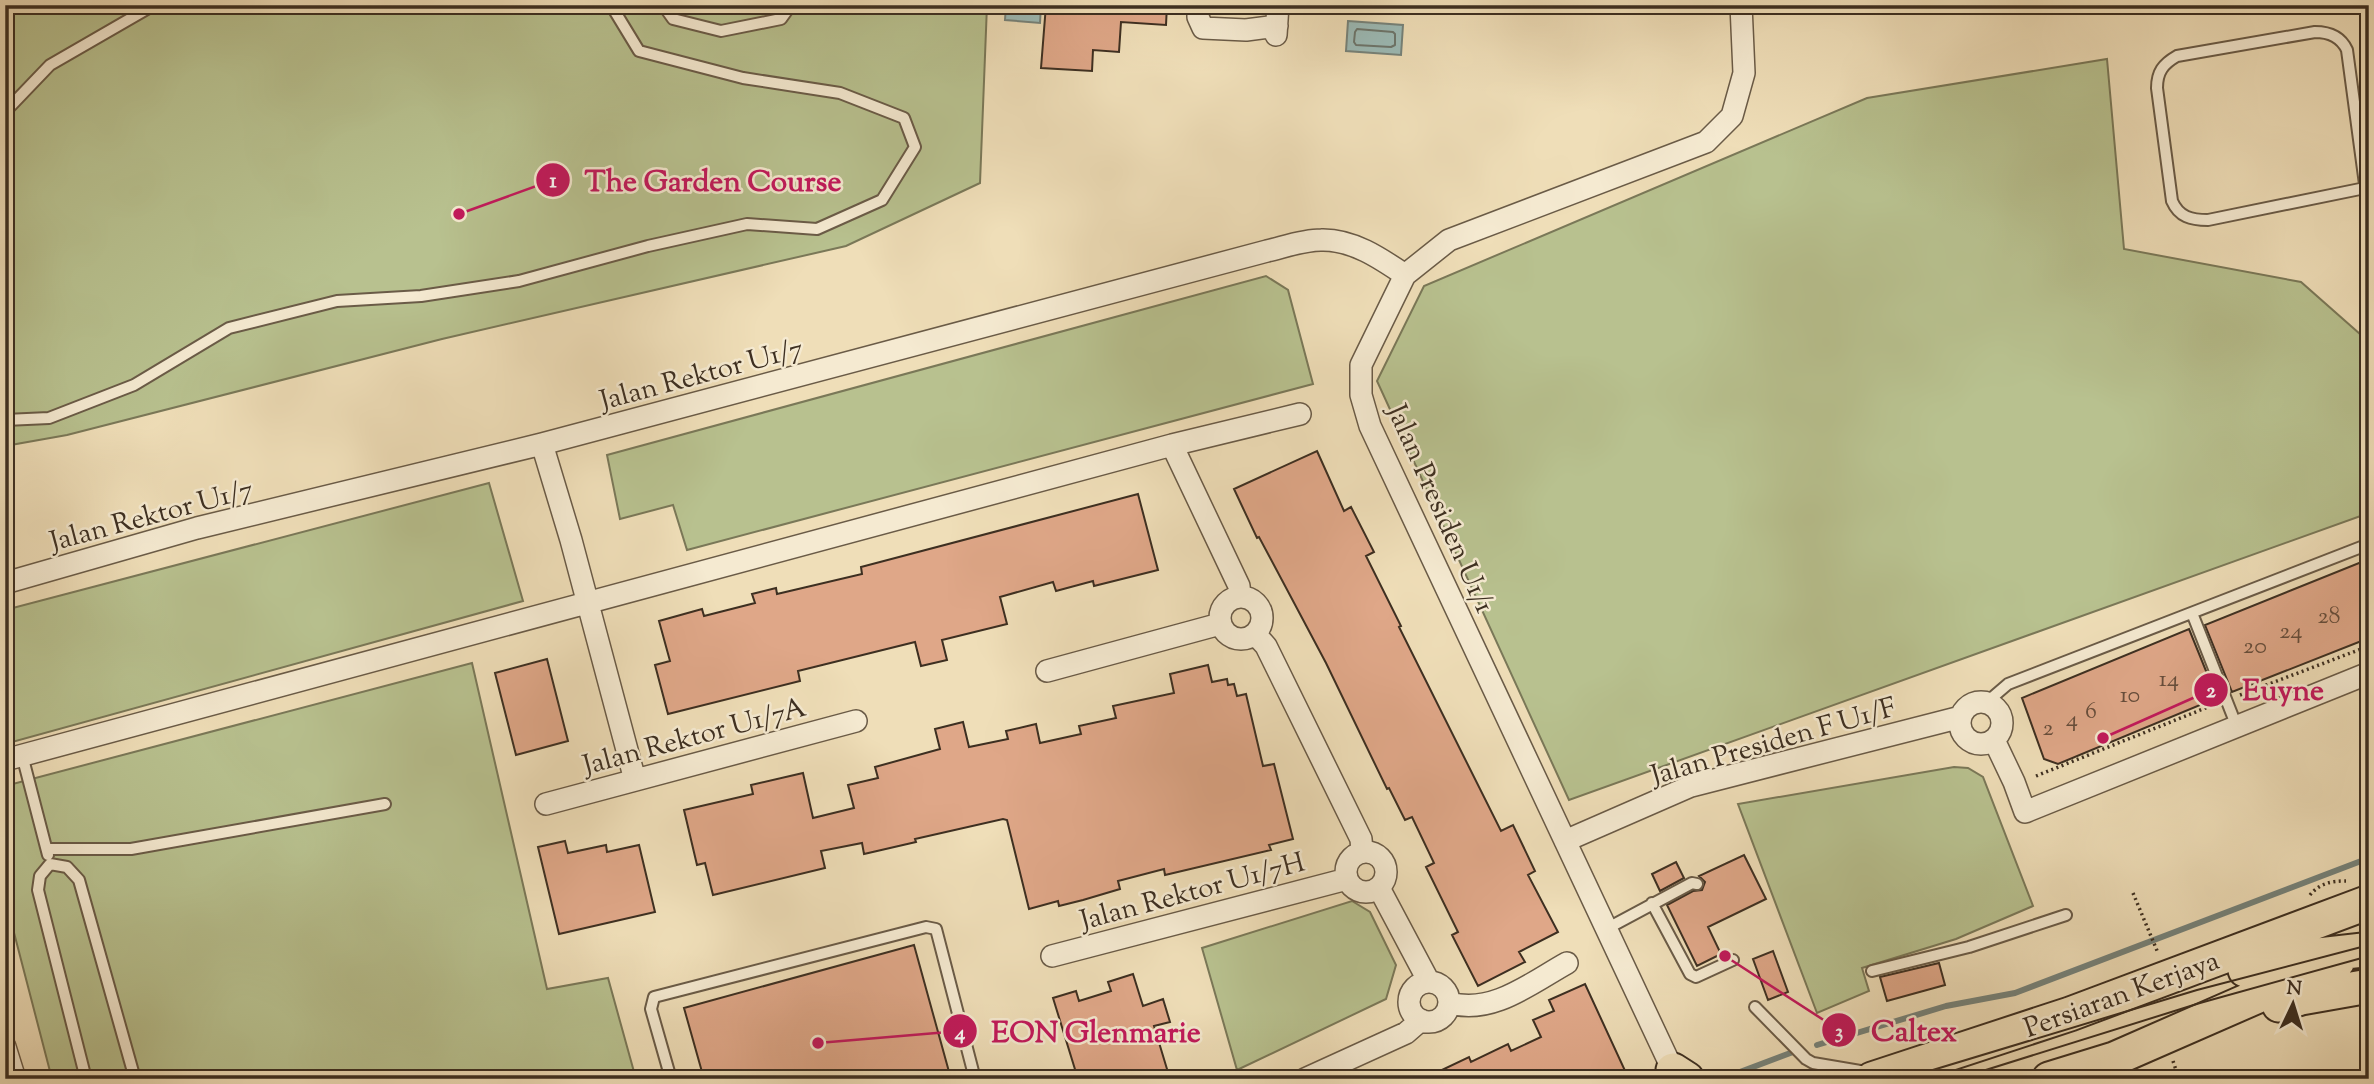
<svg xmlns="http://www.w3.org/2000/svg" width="2374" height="1084" viewBox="0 0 2374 1084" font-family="'Sorts Mill Goudy',serif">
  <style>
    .green { fill: #b8c18f; stroke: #7a7858; stroke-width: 2 }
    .water { fill: #9cbbb7; stroke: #76837b; stroke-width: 2 }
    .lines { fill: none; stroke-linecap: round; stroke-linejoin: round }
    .shore { stroke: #6c756c; stroke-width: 2 }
    .stream { stroke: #76837b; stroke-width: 6 }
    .building { fill: #dfa788; stroke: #3d2f21; stroke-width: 2 }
    .lane-casing { stroke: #6a5b47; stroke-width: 14 }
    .street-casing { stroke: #6a5b47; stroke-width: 24 }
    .primary-casing { stroke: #3d2f21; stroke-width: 37 }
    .path { stroke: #3d2f21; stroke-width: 3.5; stroke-dasharray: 2 3.5; stroke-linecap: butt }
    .lane { stroke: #f5ead1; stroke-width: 10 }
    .street { stroke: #f5ead1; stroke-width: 21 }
    .primary { stroke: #efdeb8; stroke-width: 33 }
    .tram { stroke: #3d2f21; stroke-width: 2 }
    .labels { text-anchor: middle; stroke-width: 5; stroke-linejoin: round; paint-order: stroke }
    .number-label { font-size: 24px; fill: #664d3b }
    .street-label { font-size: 28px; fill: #3d2f21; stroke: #f5ead1 }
    .leader { fill: none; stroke: #c2185b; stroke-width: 2.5 }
    .callout-dot { fill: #c2185b; stroke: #f5ead1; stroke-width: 2.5 }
    .mark-label { font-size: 21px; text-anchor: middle; font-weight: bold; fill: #fff }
    .callout-label { font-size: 30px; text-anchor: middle; font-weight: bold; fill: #c2185b; stroke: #f5ead1; stroke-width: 5; stroke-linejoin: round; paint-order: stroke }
  </style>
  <rect width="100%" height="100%" fill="#efdeb8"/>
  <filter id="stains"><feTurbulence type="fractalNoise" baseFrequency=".00286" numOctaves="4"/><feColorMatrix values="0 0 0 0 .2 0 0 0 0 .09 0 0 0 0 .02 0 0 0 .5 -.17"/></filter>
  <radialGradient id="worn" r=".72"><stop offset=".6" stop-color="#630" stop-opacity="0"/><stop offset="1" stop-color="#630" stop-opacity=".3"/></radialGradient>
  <!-- green -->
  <path class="green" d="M5 5H987L980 183 846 246 442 339 67 435 5 446Z
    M2107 59 2124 249 2301 282 2369 342V513L1569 800 1377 381 1424 286 1867 98Z
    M1266 276 1288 290 1313 384 687 550 673 505 620 519 607 455Z
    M489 483 523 601 5 744V610Z
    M472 663 547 989 608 978 636 1079H52L5 898V786Z
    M1954 767 1968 768 1983 777 2033 906 1956 939 1862 968 1869 991 1817 1013 1738 804Z
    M1352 901 1370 912 1396 965 1386 999 1237 1070 1202 948Z"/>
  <!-- water -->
  <path class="water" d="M1006 5H1041L1040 23 1005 20Z
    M1348 21 1403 25 1401 55 1346 51Z"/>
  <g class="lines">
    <!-- shore -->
    <path class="shore" d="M1357 29 1393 32 1395 34V45L1391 47 1356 45 1354 42 1355 32Z"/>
    <!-- stream -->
    <path class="stream" d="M1817 1045 1946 1006 2015 993 2369 858
      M1724 1078 1793 1052"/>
  </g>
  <!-- building -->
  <path class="building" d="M1046 5H1167L1166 25 1121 22 1119 52 1093 50 1092 71 1041 68Z
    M1317 451 1344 511 1351 507 1374 552 1366 556 1401 626 1399 627 1501 831 1513 825 1535 871 1528 875 1558 932 1519 952 1525 962 1478 986 1452 935 1458 932 1426 867 1434 863 1412 817 1405 820 1389 788 1387 789 1326 663 1259 537 1257 538 1234 489Z
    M1138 494 1158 570 1094 586 1093 581 1056 591 1053 582 1000 597 1007 624 942 640 947 660 921 666 915 642 798 671 800 681 668 714 655 665 670 661 659 621 702 609 704 616 755 603 752 594 776 588 777 594 862 574 861 567Z
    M2369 559V638L2232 692 2205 625Z
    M2189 629 2217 698 2058 764 2044 759 2022 698Z
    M547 659 568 741 516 755 495 673Z
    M1208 665 1212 682 1227 679 1228 685 1234 684 1237 696 1246 694 1263 766 1274 764 1293 839 1269 845 1271 850 1165 875 1164 869 1118 881 1120 889 1083 900 1059 906 1058 901 1029 909 1007 820 1003 819 915 839 916 842 864 854 862 843 821 851 825 868 713 895 705 863 697 865 684 810 753 794 751 785 803 773 813 818 854 808 848 785 878 778 875 767 940 749 935 729 963 722 969 747 1008 739 1006 731 1036 724 1040 743 1081 734 1079 726 1116 718 1113 706 1174 693 1170 674Z
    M565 841 568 853 606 845 607 852 639 845 655 912 559 934 538 847Z
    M1744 855 1766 899 1708 927 1721 954 1697 966 1667 905 1693 891 1702 890 1705 882 1699 876Z
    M1676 862 1684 878 1660 891 1652 874Z
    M914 945 951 1079H704L684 1008Z
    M1773 951 1788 992 1768 1000 1753 959Z
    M1939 963 1945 985 1887 1001 1880 977Z
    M1133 974 1143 1006 1163 999 1170 1022 1154 1026 1170 1079H1078L1053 998 1076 991 1079 1001 1111 991 1108 982Z
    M1585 984 1627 1075 1618 1079H1423L1469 1057 1471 1062 1508 1044 1511 1051 1541 1037 1533 1020 1554 1011 1549 1000Z"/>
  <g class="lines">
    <defs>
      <path id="lane" d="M663 5 673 19 721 31 781 19 791 5
        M5 112 50 65 154 5
        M2365 188 2208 220C2191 220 2179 217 2172 201L2157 88C2157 72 2163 64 2177 56L2315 32C2330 32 2341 37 2347 50L2369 214
        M5 420 49 418 134 385 229 328 337 301 421 296 519 281 648 246 747 224 817 229 882 200 915 147 904 118 840 93 743 78 639 51 611 5
        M2192 613 2237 727
        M1987 702 2008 684 2369 544
        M22 755 48 855
        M47 849H131L385 804
        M50 864 67 867 79 880 135 1079
        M50 864 40 876 38 890 86 1079
        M1652 903 1690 974 1696 977 1733 960
        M1608 928 1692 883 1697 884
        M1872 971 1969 947 2066 915
        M1755 1007 1806 1059 1813 1063 1872 1073
        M671 1079 651 1009 654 997 926 927 936 929 975 1079"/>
      <path id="street" d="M1198 5V17L1203 28 1246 30 1277 26
        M1276 35 1278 5
        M542 444 571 540 635 780
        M1172 445 1239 586 1240 597
        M5 583 197 528 542 444 1267 251C1284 247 1303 240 1321 240 1352 239 1380 258 1405 275
        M1220 618a21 21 0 1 1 42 0a21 21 0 1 1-42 0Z
        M1255 634 1266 646 1361 839 1362 852
        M1047 671 1220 624
        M1960 723a21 21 0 1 1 42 0a21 21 0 1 1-42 0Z
        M1994 740 2014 782 2025 812 2369 673
        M5 760 1172 445 1300 414
        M546 804 856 721
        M1565 841 1691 786 1961 717
        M1346 872a20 20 0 1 1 40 0a20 20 0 1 1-40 0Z
        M1379 888 1429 982
        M1052 956 1347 879
        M1409 1002a20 20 0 1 1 40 0a20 20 0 1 1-40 0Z
        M1450 1003C1492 1015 1531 983 1567 963
        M5 1047 15 1079
        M1305 1079 1406 1033 1421 1020
        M1677 1079 1370 426 1361 395V365L1405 275 1449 240 1706 142 1732 116 1744 73 1741 5"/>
      <path id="primary" d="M2245 970 2282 959 2363 950
        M2279 1005 2301 998 2369 986
        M1673 1070 1687 1079
        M1872 1079 2070 1014 2369 902
        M2049 1079 2114 1059 2338 961"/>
    </defs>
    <!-- lane casing -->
    <use href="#lane" class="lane-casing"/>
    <!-- street casing -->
    <use href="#street" class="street-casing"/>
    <!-- primary casing -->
    <use href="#primary" class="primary-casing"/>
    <!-- path -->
    <path class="path" d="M2240 695 2369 646
      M2036 776 2213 705
      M2133 893 2158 953
      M2310 895C2320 883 2331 881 2346 881
      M2173 1061 2179 1079"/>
    <!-- lane -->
    <use href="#lane" class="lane"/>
    <!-- street -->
    <use href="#street" class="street"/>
    <!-- primary -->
    <use href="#primary" class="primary"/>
    <!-- tram -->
    <path class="tram" d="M1903 1079 2197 990 2369 945
      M1957 1079 2200 1003 2369 956"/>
  </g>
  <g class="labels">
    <!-- number labels -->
    <g class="number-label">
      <text x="2329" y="623">28</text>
      <text x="2291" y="638">24</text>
      <text x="2255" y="653">20</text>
      <text x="2169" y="686">14</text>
      <text x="2130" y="702">10</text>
      <text x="2091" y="718">6</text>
      <text x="2072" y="726">4</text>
      <text x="2048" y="735">2</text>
    </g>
    <!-- street labels -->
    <g class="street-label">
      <text transform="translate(701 373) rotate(-15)" y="10">Jalan Rektor U1/7</text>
      <text transform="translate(1442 508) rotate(66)" y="10">Jalan Presiden U1/1</text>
      <text transform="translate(151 514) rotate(-15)" y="10">Jalan Rektor U1/7</text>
      <text transform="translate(694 735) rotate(-15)" y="10">Jalan Rektor U1/7A</text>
      <text transform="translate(1773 740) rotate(-16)" y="10">Jalan Presiden F U1/F</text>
      <text transform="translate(1192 890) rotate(-15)" y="10">Jalan Rektor U1/7H</text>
      <text transform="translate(2121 993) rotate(-20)" y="10">Persiaran Kerjaya</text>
    </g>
  </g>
  <!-- callouts -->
  <path class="leader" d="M459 214L553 180M2103 738L2211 690M1725 956L1839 1030M818 1043L960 1031"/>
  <g class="callout-dot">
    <circle cx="459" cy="214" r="7"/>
    <circle cx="2103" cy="738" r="7"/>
    <circle cx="1725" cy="956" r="7"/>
    <circle cx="818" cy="1043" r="7"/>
    <circle cx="553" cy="180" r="18"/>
    <circle cx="2211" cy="690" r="18"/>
    <circle cx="1839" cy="1030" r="18"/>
    <circle cx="960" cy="1031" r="18"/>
  </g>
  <g class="mark-label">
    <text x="553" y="187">1</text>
    <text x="2211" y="697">2</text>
    <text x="1839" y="1038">3</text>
    <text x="960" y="1039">4</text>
  </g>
  <g class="callout-label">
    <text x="713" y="191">The Garden Course</text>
    <text x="2283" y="700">Euyne</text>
    <text x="1914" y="1041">Caltex</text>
    <text x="1096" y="1042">EON Glenmarie</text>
  </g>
  <!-- margin -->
  <rect width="2374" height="1084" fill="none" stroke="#efdeb8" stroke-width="28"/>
  <rect x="7" y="7" width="2360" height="1070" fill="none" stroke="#3d2f21" stroke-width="3.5"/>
  <rect x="14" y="14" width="2346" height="1056" fill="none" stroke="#3d2f21" stroke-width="2"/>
  <!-- north arrow -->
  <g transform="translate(2293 1004) rotate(4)" stroke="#f5ead1" stroke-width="5" paint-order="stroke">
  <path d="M0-5L12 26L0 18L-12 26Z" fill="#3d2f21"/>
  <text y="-10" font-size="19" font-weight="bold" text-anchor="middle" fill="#3d2f21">N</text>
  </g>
  <rect width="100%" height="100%" filter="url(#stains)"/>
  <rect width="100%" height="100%" fill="url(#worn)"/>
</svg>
